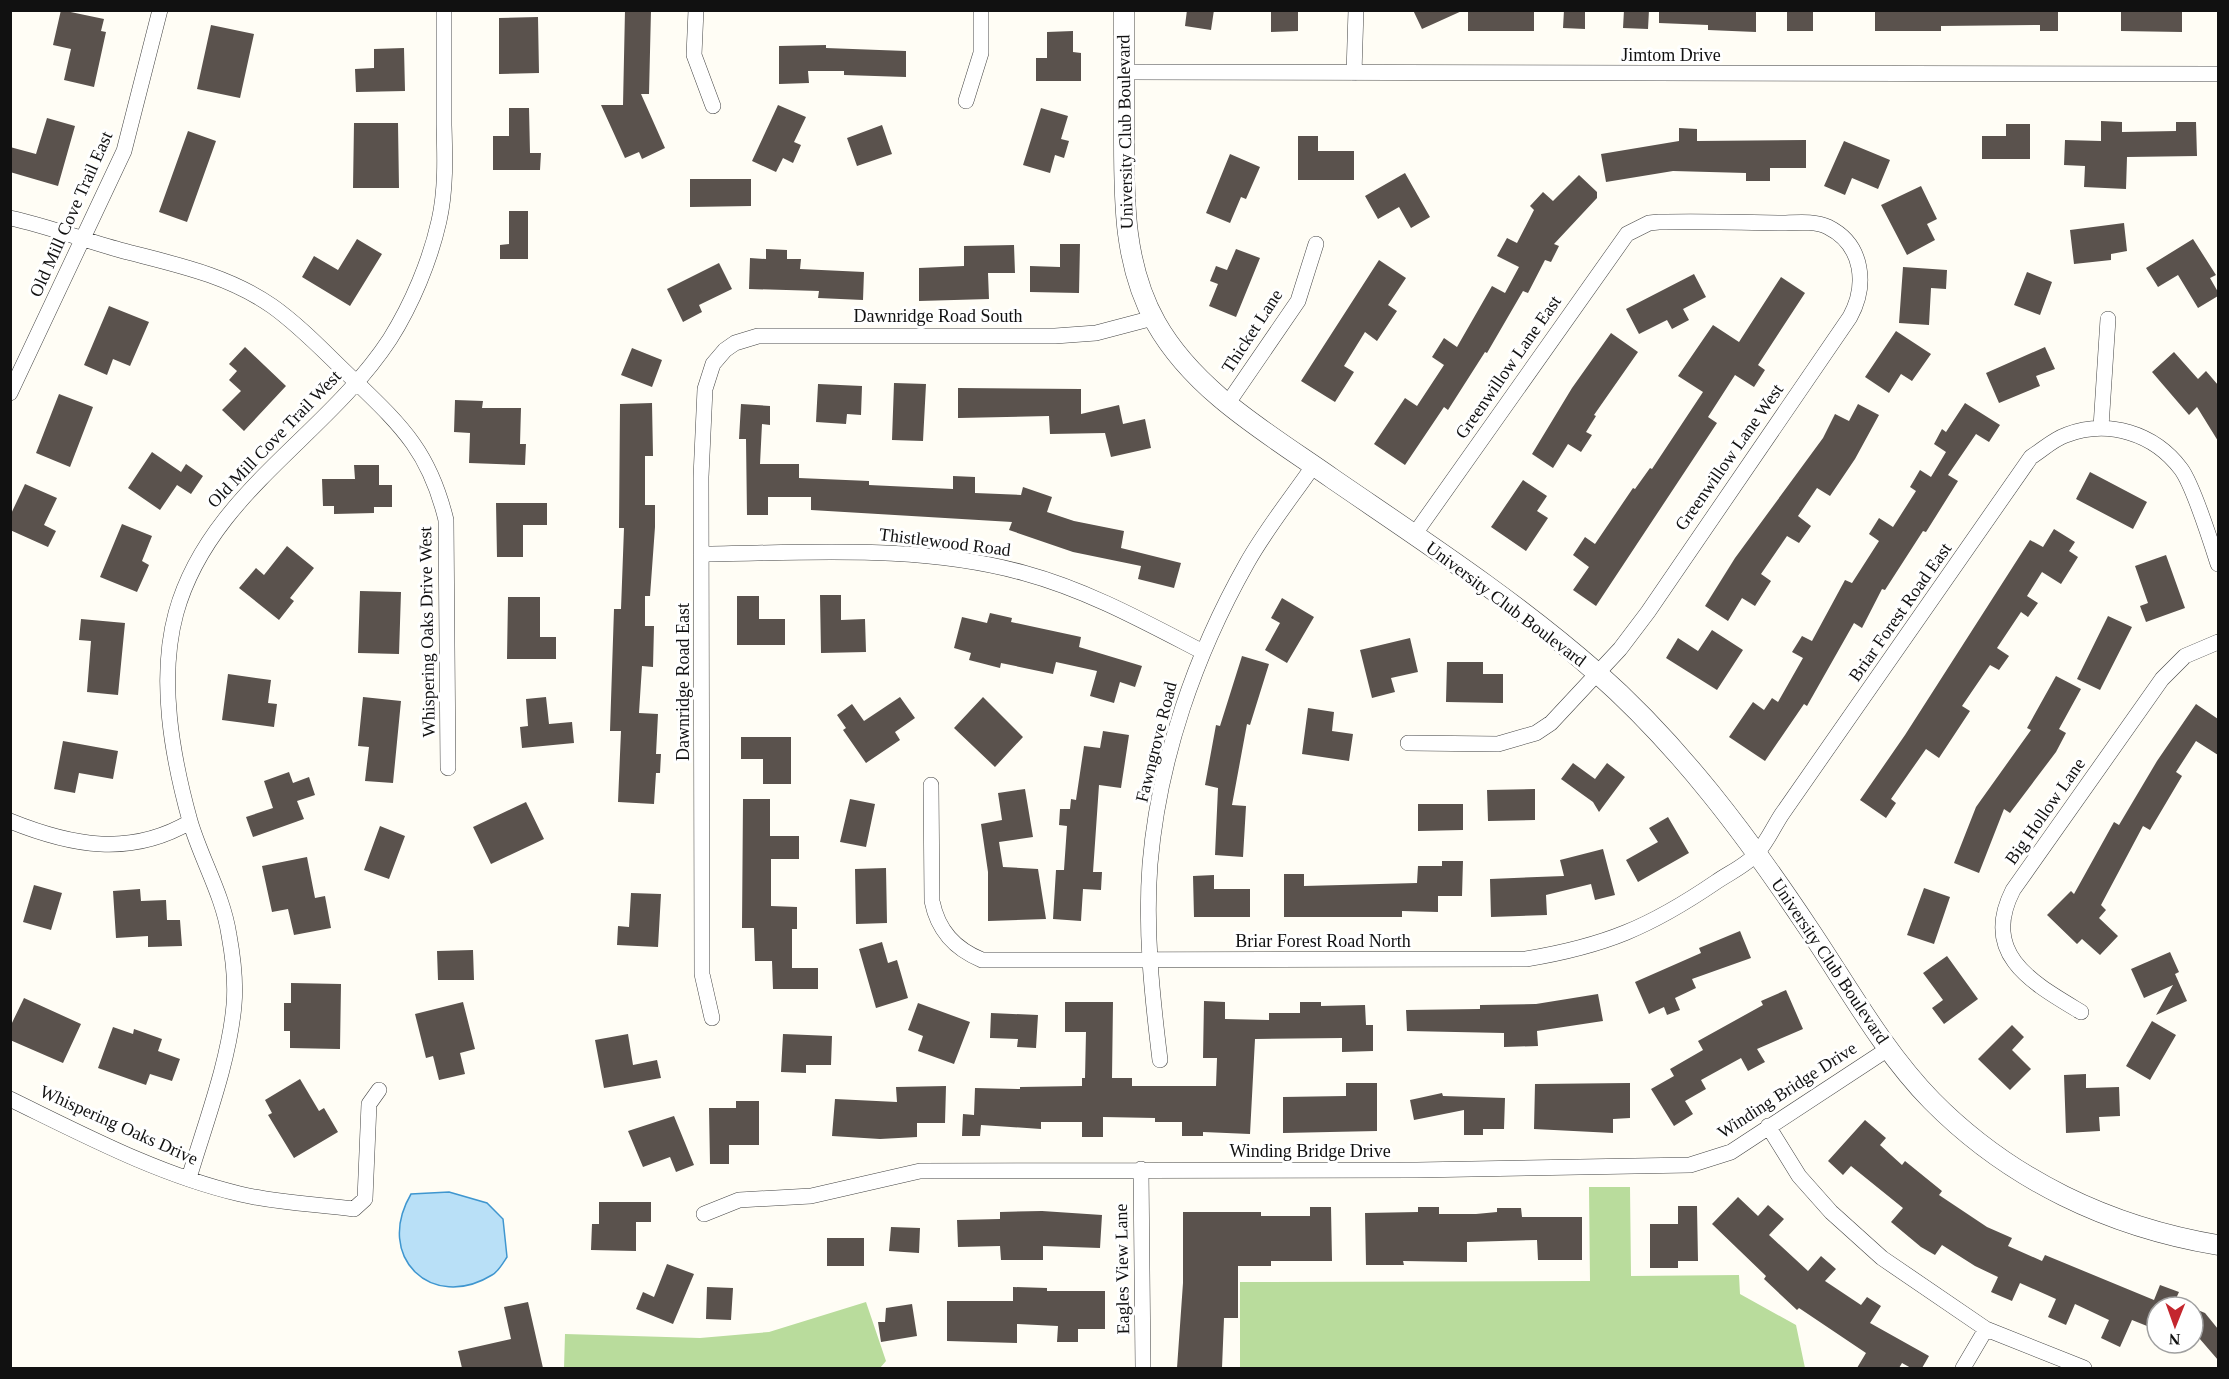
<svg xmlns="http://www.w3.org/2000/svg" width="2229" height="1379" viewBox="0 0 2229 1379" font-family="'Times New Roman',serif">
  <style>
    .forest { fill: #b9dc9c }
    .water { fill: #b9e0f7; stroke: #3f96cf; stroke-width: 1.5 }
    .building { fill: #5a524d }
    .lines { fill: none; stroke-linecap: round; stroke-linejoin: round }
    .minor-casing { stroke: #444; stroke-width: 16 }
    .tertiary-casing { stroke: #444; stroke-width: 21 }
    .minor { stroke: #fff; stroke-width: 15 }
    .tertiary { stroke: #fff; stroke-width: 20 }
    .labels { text-anchor: middle; stroke-width: 6; stroke-linejoin: round; paint-order: stroke }
    .street-label { font-size: 18px; fill: #111; stroke: #fff }
  </style>
  <rect width="100%" height="100%" fill="#fffdf5"/>
  <!-- forest -->
  <path class="forest" d="M1589 1187H1630L1631 1276 1739 1275 1740 1294 1796 1325 1805 1368H1240V1282L1590 1281Z
    M866 1302 886 1361 880 1368H564L565 1334 700 1338 769 1332Z"/>
  <!-- water -->
  <path class="water" d="M449 1192 487 1203 503 1219 507 1257C503 1263 498 1272 492 1275 432 1312 374 1257 411 1194Z"/>
  <!-- building -->
  <path class="building" d="M61 10 104 19 101 31 106 32 94 87 64 80 71 49 53 45Z
    M625 10H651L649 94H641L665 148 642 159 639 152 625 158 601 105H623Z
    M1187 10H1214L1211 30 1185 26Z
    M1271 10H1298V31L1271 32Z
    M1413 10H1464L1422 29Z
    M1468 10H1534V31H1468Z
    M1564 10H1585V29L1563 28Z
    M1624 10H1649L1648 29 1623 28Z
    M1659 10H1756V32L1708 30V25L1659 23Z
    M1787 10H1813V31H1787Z
    M1875 10H2058V31H2040V25L1941 26V31H1875Z
    M2121 10H2182V32L2121 31Z
    M538 17 539 73 499 74V18Z
    M211 25 254 34 240 98 197 89Z
    M1073 31V52L1081 53V81H1036V58H1047V32Z
    M826 45V48L906 51V77L844 75V71H808L809 83 779 84V46Z
    M404 48 405 91 356 92 355 69 374 68V49Z
    M778 105 806 117 794 142 801 145 793 163 783 158 776 172 752 161Z
    M509 108H529L530 153H541L540 170H493V136H509Z
    M1041 108 1068 116 1061 139 1069 141 1064 158 1055 155 1050 173 1023 165Z
    M47 118 75 126 58 186 10 172V147L36 154Z
    M2101 121 2122 122V132L2176 131V122H2196L2197 156 2127 157 2126 189 2084 187 2085 166 2064 165 2065 140 2101 141Z
    M354 123H398L399 188H353Z
    M2006 124H2030V159H1982V136H2006Z
    M882 125 892 154 857 166 847 138Z
    M1679 128 1697 129V141L1806 140V168H1770V181H1746V173L1673 171 1606 182 1601 154 1679 141Z
    M188 131 216 141 187 222 159 212Z
    M1298 136H1318V151H1354V180H1298Z
    M1844 141 1890 160 1878 189 1852 178 1845 195 1824 186Z
    M1230 154 1260 167 1246 199 1241 197 1230 223 1206 213Z
    M1405 173 1430 217 1411 228 1399 207 1378 219 1365 196Z
    M1579 175 1597 192V198L1554 244 1559 246 1551 262 1545 260 1528 293 1523 291 1487 353 1485 352 1448 410 1444 407 1405 465 1374 444 1405 398 1417 406 1444 365 1432 357 1444 338 1457 347 1492 286 1505 293 1519 267 1497 256 1507 238 1517 243 1534 210 1530 206 1543 192 1553 201Z
    M690 179H751V206L690 207Z
    M1921 186 1937 219 1927 224 1935 240 1907 255 1881 205Z
    M509 211H528V259H500V245L509 244Z
    M2124 223 2127 251 2111 254V260L2074 264 2070 230Z
    M357 239 382 254 350 306 302 277 314 256 338 270Z
    M2193 239 2216 275 2210 278 2218 292V296L2198 308 2178 275 2158 287 2146 268Z
    M1060 244H1080L1079 293 1030 292V266L1060 267Z
    M1014 245 1015 273H988L989 299 919 301V268L964 266V246Z
    M766 249 787 250V259H801L800 269 864 272 863 300 818 298 819 291 749 289 750 258 766 259Z
    M1236 249 1260 258 1236 317 1209 306 1218 284 1210 281 1216 266 1227 270Z
    M1379 260 1406 278 1388 305 1397 311 1377 341 1365 332 1344 366 1354 372 1335 402 1301 381Z
    M719 263 732 289 699 305 702 312 683 322 667 289Z
    M1903 267 1947 270 1946 289 1931 288 1929 325 1899 323Z
    M2027 272 2052 282 2040 315 2014 305Z
    M1694 274 1706 297 1683 309 1689 320 1672 329 1667 320 1639 334 1626 309Z
    M1781 277 1805 293 1758 365 1765 370 1754 387 1735 375 1708 417 1717 423 1596 606 1573 590 1589 567 1573 555 1585 537 1595 544 1633 488 1635 489 1650 468 1652 469 1703 392 1678 376 1713 325 1739 342Z
    M109 306 149 322 130 366 113 359 107 375 84 365Z
    M1896 331 1931 354 1912 381 1901 374 1889 393 1865 377Z
    M1611 333 1638 352 1594 415 1596 416 1586 432 1592 435 1581 452 1568 444 1553 468 1532 454 1572 388Z
    M245 347 286 386 244 431 222 410 241 391 229 380 237 371 229 364Z
    M2045 347 2055 369 2036 376 2040 386 1999 403 1986 373Z
    M632 348 662 360 652 387 621 375Z
    M2174 352 2198 379 2206 371 2218 385V441L2197 407 2189 415 2152 372Z
    M894 383 926 384 923 441 892 440Z
    M818 384 862 386 861 415 847 414 846 424 816 422Z
    M958 388 1081 389V414L1119 405 1123 424 1145 419 1151 448 1111 457 1105 433 1050 434 1049 416 958 418Z
    M59 394 93 407 70 467 36 453Z
    M455 400 483 401 482 408H521L520 444H526L525 465 469 463 470 433 454 432Z
    M652 403 653 456H645V505H655V527L650 596H645V626H654L653 667 642 666 639 713 658 714 656 754H661L660 773H656L654 804 618 802 621 731H610L614 609H621L624 528H619L620 404Z
    M1965 403 2000 425 1989 442 1976 434 1948 475 1958 481 1926 532 1923 531 1885 590 1882 589 1862 628 1854 623 1807 706 1804 704 1765 761 1729 737 1753 702 1764 710 1772 698 1778 702 1803 658 1792 652 1802 636 1812 641 1845 580 1852 583 1879 541 1869 534 1879 518 1893 527 1916 491 1910 487 1920 470 1931 477 1946 452 1934 444 1942 429 1946 432Z
    M741 404 770 406V425L762 424 760 464H799V478L869 481V485L953 489V476L975 477V493L1021 495 1023 487 1052 497 1047 512 1074 521 1124 531 1121 548 1181 563 1174 588 1138 579 1141 566 1073 552 1009 530 1012 522 811 510V497H768V515H747L746 439H739Z
    M1858 404 1879 415 1855 459 1830 496 1817 488 1798 516 1811 526 1799 543 1787 536 1761 574 1771 581 1755 606 1742 598 1728 621 1705 606 1735 558 1823 438 1835 414 1849 421Z
    M152 452 181 472 186 464 203 476 191 494 177 485 160 510 128 488Z
    M354 465H379V485H392V507H374V513L334 514V506H323L322 479H355Z
    M2090 472 2147 502 2133 529 2076 499Z
    M1523 480 1547 496 1537 511 1548 518 1526 551 1491 527Z
    M25 484 57 498 44 525 56 531 48 547 10 530V516Z
    M496 503H547V525H523V557H497Z
    M122 524 152 536 142 561 149 565 137 592 100 577Z
    M2054 529 2075 542 2069 551 2078 557 2061 584 2042 572 2027 596 2038 603 2028 617 2021 612 1997 648 2009 656 1999 670 1990 665 1962 706 1970 711 1939 758 1926 749 1891 799 1896 803 1886 818 1860 800 1905 735 2030 540 2043 547Z
    M287 546 314 568 290 598 294 601 279 620 239 588 256 568 264 575Z
    M2166 555 2185 608 2146 622 2140 606 2148 603 2135 566Z
    M360 591 401 592 399 654 358 653Z
    M820 595H841V620L865 619 866 652 821 653Z
    M737 596H759V619H785V645H737Z
    M508 597H540V637H556V659H507Z
    M1282 598 1314 617 1287 663 1265 650 1280 623 1271 618Z
    M990 613 1012 618 1011 622 1081 637 1079 647 1142 666 1135 687 1120 682 1114 703 1090 696 1097 671 1056 662 1053 674 1001 663 1000 668 969 660 971 653 954 648 962 617 987 623Z
    M2108 616 2132 627 2100 690 2077 679Z
    M81 619 125 623 118 695 87 692 91 641 79 640Z
    M1712 630 1743 650 1717 690 1666 658 1678 638 1698 651Z
    M1410 638 1418 672 1391 678 1395 692 1372 698 1360 650Z
    M1242 656 1269 664 1250 725 1247 724 1232 805 1246 806 1243 857 1215 855 1218 788 1205 785 1216 725 1220 726Z
    M1447 662H1483V674H1503V703L1446 702Z
    M228 674 271 680 268 703 277 704 274 727 222 720Z
    M2056 676 2081 689 2059 729 2066 733 2056 752 2010 813 2004 809 1979 873 1954 863 1976 807 2031 730 2027 728Z
    M363 697 401 701 393 783 365 781 369 747 358 746Z
    M546 697 549 724 572 722 574 743 522 748 520 727 528 726 526 699Z
    M900 697 915 718 895 732 900 740 866 763 843 730 846 728 837 715 852 704 864 721Z
    M983 697 1023 737 995 767 954 728Z
    M2196 704 2218 719V755L2196 741 2176 772 2182 776 2150 830 2143 826 2101 905 2106 910 2099 918 2118 936 2100 955 2082 939 2077 944 2047 915 2071 891 2074 894 2114 822 2119 825 2157 761Z
    M1308 708 1334 712 1332 731 1353 734 1349 761 1302 754Z
    M1103 731 1129 735 1121 788 1099 785 1093 872H1102L1101 890 1083 889 1081 921 1053 919 1056 870H1064L1067 826 1059 825 1060 809H1070L1071 799 1076 800 1084 746 1100 748Z
    M741 737H791V784H763V759H741Z
    M63 741 118 751 113 779 79 773 75 793 54 789Z
    M1573 763 1595 779 1607 763 1625 777 1599 812 1593 802 1561 779Z
    M289 772 293 783 309 777 315 795 297 801 304 819 253 837 246 817 273 808 264 781Z
    M1025 789 1033 837 999 842 1003 867 1038 869 1046 919 988 921V872L981 824 1002 820 998 793Z
    M1535 789V820L1488 821 1487 790Z
    M743 799H770V836H799V859H771V906L797 907V929H792V968H818V989H773L772 961H755L754 928H742Z
    M850 799 875 804 866 847 840 842Z
    M526 802 544 839 491 864 473 827Z
    M1418 804H1463V830L1418 831Z
    M1668 817 1689 853 1638 882 1626 860 1658 842 1649 828Z
    M380 826 405 836 389 879 364 870Z
    M1603 849 1615 895 1595 900 1591 884 1546 895 1547 915 1491 917 1490 879 1564 876 1560 860Z
    M307 857 315 898 325 896 331 928 294 935 288 909 272 912 262 866Z
    M1442 861H1463L1462 896H1438V912L1402 911V917H1284V874H1304V886L1417 883 1418 866H1442Z
    M886 868 887 923 856 924 855 869Z
    M1214 875V889H1250V917H1194L1193 876Z
    M34 885 62 893 51 930 23 922Z
    M1924 888 1950 897 1934 944 1907 935Z
    M140 889 141 901 166 900 167 920H180L182 946 148 947V936L116 938 113 891Z
    M631 893 661 894 658 947 617 945 618 926 629 927Z
    M1740 931 1751 958 1692 979 1696 988 1675 998 1680 1010 1667 1015 1664 1007 1649 1014 1635 982 1701 953 1699 948Z
    M882 942 888 963 897 960 908 998 876 1008 859 949Z
    M473 950 474 980H438L437 951Z
    M2170 952 2179 972 2175 974 2187 1001 2156 1015 2173 985 2144 998 2131 969Z
    M1947 956 1978 999 1944 1024 1932 1008 1943 1000 1923 973Z
    M291 983 341 984 340 1049 290 1048V1031H284V1003H291Z
    M1786 990 1803 1029 1757 1049 1765 1062 1748 1071 1741 1058 1701 1080 1706 1089 1685 1101 1693 1114 1674 1126 1651 1089 1674 1076 1670 1069 1703 1050 1698 1041 1763 1005 1761 1001Z
    M1598 994 1603 1021 1537 1031 1538 1046 1504 1047V1033L1407 1031 1406 1010 1480 1009V1005L1536 1004Z
    M24 998 81 1024 63 1063 10 1040V1027Z
    M1204 1001 1225 1002V1019L1269 1020V1013H1300V1002H1321V1006L1365 1005 1366 1025H1373V1051L1342 1052V1038L1255 1039 1250 1134 1203 1132V1136H1182V1122H1155V1118L1103 1117V1137H1082V1122H1041V1129L981 1125 980 1136H962L963 1114 974 1115 975 1088 1020 1089V1087L1082 1086V1078H1085L1086 1032H1065V1002H1113L1112 1078H1132V1086H1216L1217 1058H1203Z
    M463 1002 475 1049 460 1053 465 1074 439 1080 433 1056 426 1058 415 1014Z
    M918 1003 970 1022 954 1064 918 1051 923 1036 908 1030Z
    M991 1013 1038 1015 1036 1048 1017 1047 1018 1039 990 1038Z
    M2152 1021 2176 1035 2150 1080 2126 1066Z
    M2012 1025 2024 1037 2012 1050 2031 1069 2010 1090 1978 1059Z
    M113 1027 133 1034 134 1029 162 1039 158 1051 180 1059 172 1081 150 1074 146 1085 98 1068Z
    M628 1034 633 1065 657 1060 661 1078 604 1088 595 1040Z
    M783 1034 832 1036 831 1065H806V1073L781 1072Z
    M2086 1074V1088L2119 1087 2120 1116 2099 1117 2100 1131 2066 1133 2064 1075Z
    M300 1079 319 1111 324 1108 338 1132 294 1158 268 1115 272 1113 265 1100Z
    M1346 1083H1377V1131L1283 1133V1097L1346 1096Z
    M1630 1083V1118L1613 1119V1133L1534 1129 1535 1084Z
    M946 1086 945 1123H917V1137L880 1139 832 1136 835 1099 897 1102 896 1087Z
    M1442 1093 1443 1096 1505 1098 1504 1129H1483V1135H1464V1110L1414 1120 1410 1100Z
    M736 1101H759V1145H729V1164H710L709 1108H736Z
    M674 1116 694 1165 676 1172 670 1157 643 1167 628 1131Z
    M1865 1120 1886 1138 1880 1145 1902 1165 1905 1161 1942 1191 1939 1195 1987 1227 2012 1238 2008 1246 2042 1261 2045 1255 2154 1300 2160 1285 2179 1292 2172 1307H2157V1330L2132 1320 2120 1347 2101 1338 2109 1320 2075 1304 2066 1325 2048 1317 2056 1299 2020 1283 2012 1301 1991 1292 1998 1277 1975 1266 1942 1245 1935 1255 1921 1247 1891 1222 1903 1208 1851 1166 1843 1175 1828 1161Z
    M1738 1197 1758 1216 1768 1205 1784 1219 1769 1235 1808 1271 1821 1256 1836 1269 1825 1281 1861 1305 1867 1297 1881 1306 1870 1323 1929 1356 1922 1368H1911L1902 1363 1899 1368H1857L1866 1353 1799 1308 1797 1310 1764 1279 1766 1276 1712 1224Z
    M599 1202H651V1222H636V1251L591 1250 592 1224H599Z
    M1678 1206H1697L1698 1261H1678V1268H1650V1224H1678Z
    M1310 1207H1331L1332 1261H1271V1266H1238V1318H1224L1222 1368H1177L1183 1283V1212H1261V1216H1310Z
    M1418 1207H1439V1214H1476L1497 1212V1208H1521L1522 1217H1582V1260H1538L1537 1240 1467 1242V1262L1403 1261 1404 1265H1366L1365 1213 1418 1212Z
    M1042 1211 1102 1215 1100 1248 1043 1246V1260H1001L1000 1246 958 1247 957 1220 1000 1219V1212Z
    M891 1227 920 1228 919 1253 889 1251Z
    M827 1238H864V1266H827Z
    M667 1264 694 1274 673 1324 636 1309 643 1292 654 1297Z
    M707 1287 733 1288 731 1320 706 1319Z
    M1013 1287 1047 1288V1291H1105V1329H1078V1342H1057L1058 1326 1017 1324V1343L947 1341V1301H1013Z
    M528 1302 543 1368H462L458 1351 511 1339 504 1307Z
    M912 1304 917 1336 881 1342 878 1322H885L886 1308Z
    M2193 1308 2205 1313 2218 1329V1360L2193 1331Z"/>
  <g class="lines">
    <defs>
      <path id="minor" d="M696 10 694 55 713 106
        M1124 72 2218 74
        M1354 73 1356 10
        M966 101 981 53V10
        M10 218C48 226 83 240 120 250 173 264 226 274 272 306 303 328 329 357 356 382 404 428 430 454 446 520L448 768
        M10 393 124 151 160 10
        M1228 403 1298 301 1316 244
        M2101 427 2108 319
        M701 554C809 553 919 544 1024 573 1087 590 1145 622 1203 652
        M1408 743 1498 744 1536 733 1551 723 1620 649 1648 612 1850 317C1867 286 1864 245 1828 227 1814 220 1794 223 1778 223 1739 222 1699 221 1659 222L1649 223 1627 234 1414 535
        M931 785 932 901C938 931 955 949 982 960L1526 959C1605 946 1650 927 1716 882 1729 873 1747 865 1757 853 1767 842 1774 826 1782 814L2031 457C2042 450 2054 439 2066 435 2108 419 2154 433 2181 469 2193 485 2211 542 2218 564
        M10 821C72 846 130 857 190 822
        M2081 1012C2033 983 1980 955 2013 890L2162 679 2185 656 2218 642
        M712 1018 702 974 701 477 705 389 713 364 725 350 735 343 758 336H1055L1096 333 1153 318
        M1160 1060C1152 995 1145 930 1150 864 1159 759 1195 655 1247 563 1266 529 1292 497 1314 465
        M10 1099C84 1135 159 1175 240 1194 277 1203 316 1204 354 1209L365 1199 369 1104 379 1090
        M1768 1126 1799 1176 1831 1212 1882 1258 1986 1329 2084 1368
        M1141 1169 1143 1368
        M189 1178C205 1124 229 1062 234 1005 236 983 233 957 229 935 223 895 201 859 190 821 172 756 158 679 176 613 209 494 326 437 390 339 412 304 430 261 439 221 446 190 445 157 444 125 444 87 444 49 444 10
        M704 1214 739 1200 811 1196 920 1171 1417 1170 1690 1165 1731 1152 1888 1049
        M1963 1368 1986 1329"/>
      <path id="tertiary" d="M1124 10C1124 52 1124 93 1124 134 1124 199 1123 264 1156 323 1195 392 1269 434 1333 479 1422 540 1514 600 1596 672 1680 746 1747 836 1809 929 1848 987 1883 1051 1932 1101 2010 1180 2110 1227 2218 1245"/>
    </defs>
    <!-- minor casing -->
    <use href="#minor" class="minor-casing"/>
    <!-- tertiary casing -->
    <use href="#tertiary" class="tertiary-casing"/>
    <!-- minor -->
    <use href="#minor" class="minor"/>
    <!-- tertiary -->
    <use href="#tertiary" class="tertiary"/>
  </g>
  <g class="labels">
    <!-- street labels -->
    <g class="street-label">
      <text x="1671" y="61">Jimtom Drive</text>
      <text transform="translate(1125 132) rotate(-91)" y="6">University Club Boulevard</text>
      <text transform="translate(71 214) rotate(-66)" y="6">Old Mill Cove Trail East</text>
      <text x="938" y="322">Dawnridge Road South</text>
      <text transform="translate(1252 331) rotate(-57)" y="6">Thicket Lane</text>
      <text transform="translate(1508 367) rotate(-55)" y="6">Greenwillow Lane East</text>
      <text transform="translate(274 439) rotate(-46)" y="6">Old Mill Cove Trail West</text>
      <text transform="translate(1729 457) rotate(-55)" y="6">Greenwillow Lane West</text>
      <text transform="translate(945 542) rotate(7)" y="6">Thistlewood Road</text>
      <text transform="translate(1506 604) rotate(37)" y="6">University Club Boulevard</text>
      <text transform="translate(1900 612) rotate(-55)" y="6">Briar Forest Road East</text>
      <text transform="translate(427 632) rotate(-91)" y="6">Whispering Oaks Drive West</text>
      <text transform="translate(683 682) rotate(-90)" y="6">Dawnridge Road East</text>
      <text transform="translate(1156 742) rotate(-76)" y="6">Fawngrove Road</text>
      <text transform="translate(2045 811) rotate(-55)" y="6">Big Hollow Lane</text>
      <text x="1323" y="947">Briar Forest Road North</text>
      <text transform="translate(1830 961) rotate(56)" y="6">University Club Boulevard</text>
      <text transform="translate(1787 1090) rotate(-33)" y="6">Winding Bridge Drive</text>
      <text transform="translate(119 1125) rotate(24)" y="6">Whispering Oaks Drive</text>
      <text x="1310" y="1157">Winding Bridge Drive</text>
      <text transform="translate(1122 1269) rotate(-91)" y="6">Eagles View Lane</text>
    </g>
  </g>
  <!-- border -->
  <rect width="2229" height="1379" fill="none" stroke="#111111" stroke-width="24"/>
  <!-- north arrow -->
  <g transform="translate(2175 1325) rotate(181)"><circle r="28" fill="#ffffff" stroke="#a0a0a0" stroke-width="1.5"/>
  <path d="M0-4.5L10 22L0 15L-10 22Z" fill="#c4262e"/>
  <text y="-9" font-size="16" font-weight="bold" text-anchor="middle" fill="#111111">N</text>
  </g>
</svg>
